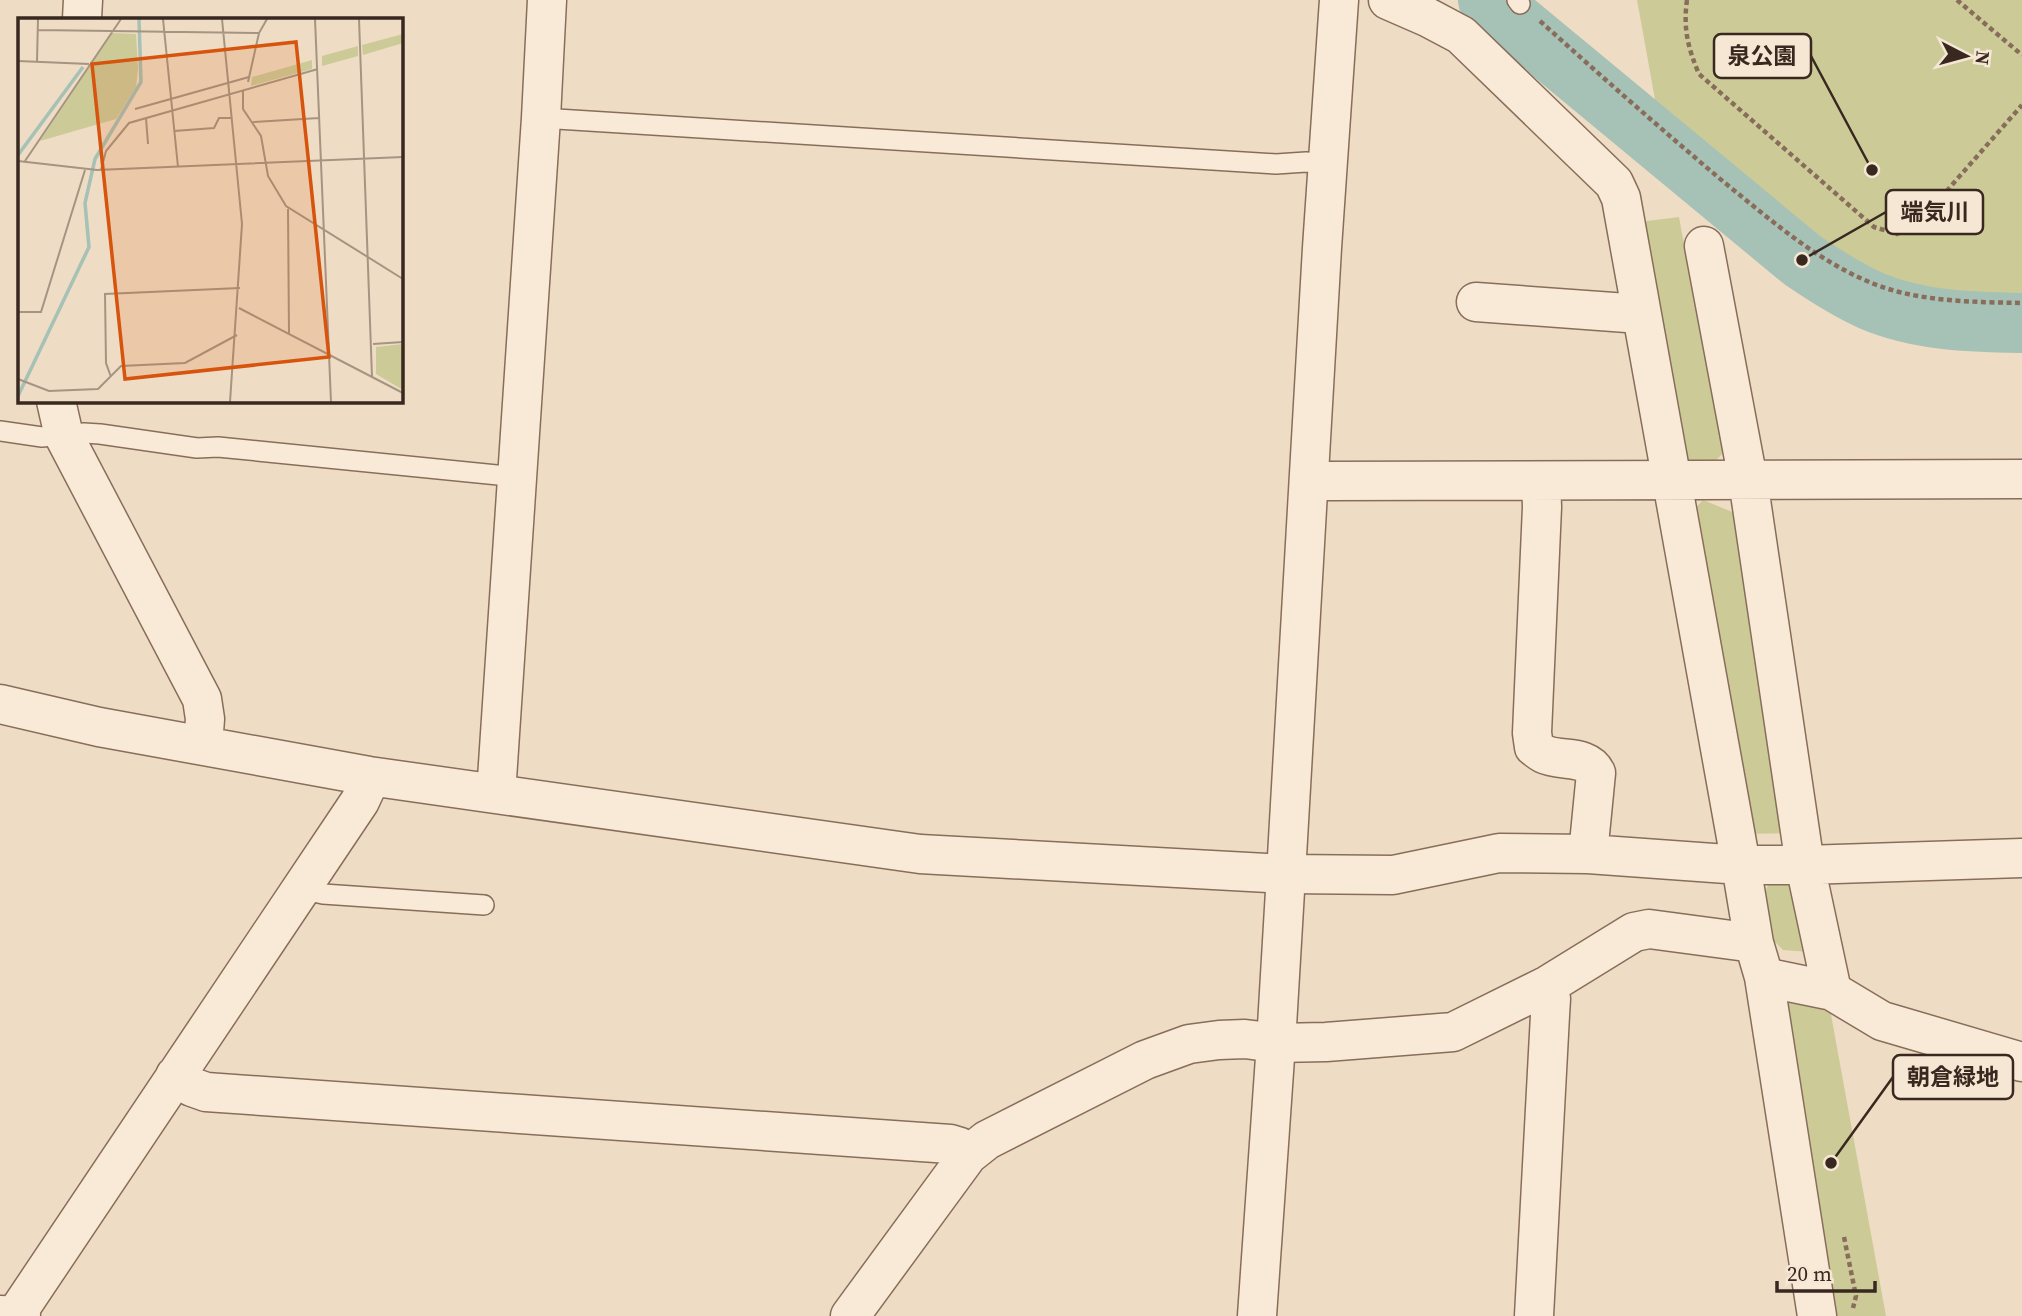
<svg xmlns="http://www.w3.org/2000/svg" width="2022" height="1316" viewBox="0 0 2022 1316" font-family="'Source Serif 4','Noto Sans JP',serif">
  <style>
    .green { fill: #cccb98 }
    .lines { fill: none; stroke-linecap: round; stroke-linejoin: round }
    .river { stroke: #a6c1b5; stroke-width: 60 }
    .service-casing { stroke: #896d5b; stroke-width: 22 }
    .minor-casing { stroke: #896d5b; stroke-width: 41 }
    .tertiary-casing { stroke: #896d5b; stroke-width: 41 }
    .path { stroke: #896d5b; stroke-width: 4.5; stroke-dasharray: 5 3.5; stroke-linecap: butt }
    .service { stroke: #f9ead8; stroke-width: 19 }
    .minor { stroke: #f9ead8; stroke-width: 38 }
    .tertiary { stroke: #f9ead8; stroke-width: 38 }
    .inset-river { fill: none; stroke: #a6c1b5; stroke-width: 3.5 }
    .inset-road { fill: none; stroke: #a69482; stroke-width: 2 }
    .view { fill: #d6540e; fill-opacity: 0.15; stroke: #d6540e; stroke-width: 3.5 }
    .inset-edge { fill: none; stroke: #39281f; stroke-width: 3.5 }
    .leader { fill: none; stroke: #39281f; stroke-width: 2.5 }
    .callout-dot { fill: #39281f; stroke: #f5e7d4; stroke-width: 2.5 }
    .callout { fill: #f5e7d4; stroke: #39281f; stroke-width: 2.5 }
    .callout-label { font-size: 23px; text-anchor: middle; font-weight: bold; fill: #39281f }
  </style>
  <rect width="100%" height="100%" fill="#eedcc4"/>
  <!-- green -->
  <path class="green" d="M1637 0H2022V295L1966 294 1910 288 1847 265 1786 223 1658 116Z
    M1679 217 1723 453 1712 465 1692 467 1680 452 1639 222Z
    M1703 500 1735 513 1788 833 1749 834 1690 514Z
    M1772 877 1780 878 1800 894 1810 952 1783 950 1768 935 1762 898Z
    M1776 999 1830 1009 1886 1316H1829Z"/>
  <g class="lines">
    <!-- river -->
    <path class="river" d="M1488 0 1802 260C1824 275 1847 290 1872 301 1919 321 1972 322 2022 323"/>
    <defs>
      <path id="service" d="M1517 0 1520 4
        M541 118 1276 164 1306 162 1328 164
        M0 431 42 437 84 433 100 434 197 448 218 447 517 477
        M304 884 314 892 323 894 484 905"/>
      <path id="minor" d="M1388 0 1427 17 1461 35 1614 183 1621 198 1741 865 1754 943 1764 977 1817 1316
        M82 19 83 0
        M1704 246 1748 480 1805 865 1832 991
        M1476 302 1627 313H1641
        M56 401 64 436 202 699 205 719 203 745
        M1309 480 1325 481 2022 479
        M1541 481 1542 507 1532 733 1534 747C1537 749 1540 752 1544 754 1560 762 1587 754 1596 773L1588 854
        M0 704 99 727 369 776 920 854 1286 874 1393 875 1499 853 1588 854 1741 865H1805L2022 858
        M496 794 541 118 547 0
        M1286 874 1322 248 1339 0
        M1764 977 1832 991 1882 1021 2022 1062
        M175 1076 192 1087 206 1092 950 1144 960 1147 968 1155
        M15 1316 360 801 366 788 369 776
        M850 1316 968 1155 987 1140 1145 1060 1189 1044 1219 1040 1245 1039 1276 1043 1326 1042 1453 1032 1548 985 1634 932 1649 929 1754 943
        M1534 1316 1550 1015 1551 999 1548 985"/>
      <path id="tertiary" d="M0 1315 21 1316
        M1257 1316 1276 1043 1286 874"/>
    </defs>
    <!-- service casing -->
    <use href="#service" class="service-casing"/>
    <!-- minor casing -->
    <use href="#minor" class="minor-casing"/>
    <!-- tertiary casing -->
    <use href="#tertiary" class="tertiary-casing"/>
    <!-- path -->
    <path class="path" d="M1687 0C1683 29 1688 48 1699 74L1874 227 1897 234 1916 226 2022 105
      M1957 0 2022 55
      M1540 21C1601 76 1662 130 1725 183 1772 221 1817 261 1874 284 1920 302 1974 302 2022 303
      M1844 1237 1856 1296 1853 1308"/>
    <!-- service -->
    <use href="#service" class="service"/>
    <!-- minor -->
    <use href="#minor" class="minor"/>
    <!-- tertiary -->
    <use href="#tertiary" class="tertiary"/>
  </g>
  <!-- overview -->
  <g transform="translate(18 18)">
    <rect width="385" height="385" fill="#eedcc4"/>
    <path d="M94 15 118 16 120 50 118 69 98 101 22 123ZM385 16V25L345 37 344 27ZM340 28V38L304 48V38ZM294 42V51L233 68 234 59ZM385 326V372L358 356V329Z" fill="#cccb98"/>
    <path class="inset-river" d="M0 137 65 49M0 378 71 229 67 185 77 141 123 64 121 1"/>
    <path class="inset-road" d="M145 1 160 149M204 1 224 206 212 384M297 1 313 384M341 1 354 359M20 12 241 15M0 43 71 46M19 43 20 1M230 64 241 15 249 1M225 72V91L243 118 250 158 268 188 385 261M117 91 231 59M128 100 130 126M235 104 301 100M156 113 196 110 201 100H214M0 143 79 152 385 139M7 143 103 1M83 152 88 133 111 105 300 51M270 191 271 316M221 290 385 375M0 294H23L67 152M355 326 385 324M93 359 88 345 87 276 222 270M0 361 31 373 80 371 103 348 167 345 219 317"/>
    <path class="view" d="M278 24 311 339 107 361 74 46Z"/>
    <rect width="385" height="385" class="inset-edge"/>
  </g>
  <!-- callouts -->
  <path class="leader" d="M1872 170L1811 56M1802 260L1886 212M1831 1163L1893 1077"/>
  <g class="callout-dot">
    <circle cx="1872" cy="170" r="7"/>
    <circle cx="1802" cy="260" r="7"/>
    <circle cx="1831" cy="1163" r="7"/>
  </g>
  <g class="callout">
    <rect x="1714" y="34" width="97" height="44" rx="7"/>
    <rect x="1886" y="190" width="97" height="44" rx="7"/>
    <rect x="1893" y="1055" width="120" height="44" rx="7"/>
  </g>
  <g class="callout-label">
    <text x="1762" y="64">泉公園</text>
    <text x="1935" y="220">端気川</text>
    <text x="1953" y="1085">朝倉緑地</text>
  </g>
  <!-- north arrow -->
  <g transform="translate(1966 56) rotate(96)" stroke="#f5e7d4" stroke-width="5" paint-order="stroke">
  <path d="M0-5L12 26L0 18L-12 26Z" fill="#39281f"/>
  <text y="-10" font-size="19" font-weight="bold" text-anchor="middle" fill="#39281f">N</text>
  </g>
  <!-- scale -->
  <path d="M1777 1281v10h98v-10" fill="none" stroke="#39281f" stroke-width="3.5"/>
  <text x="1787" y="1281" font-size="21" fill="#39281f" stroke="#f5e7d4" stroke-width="5" paint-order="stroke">20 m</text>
</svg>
